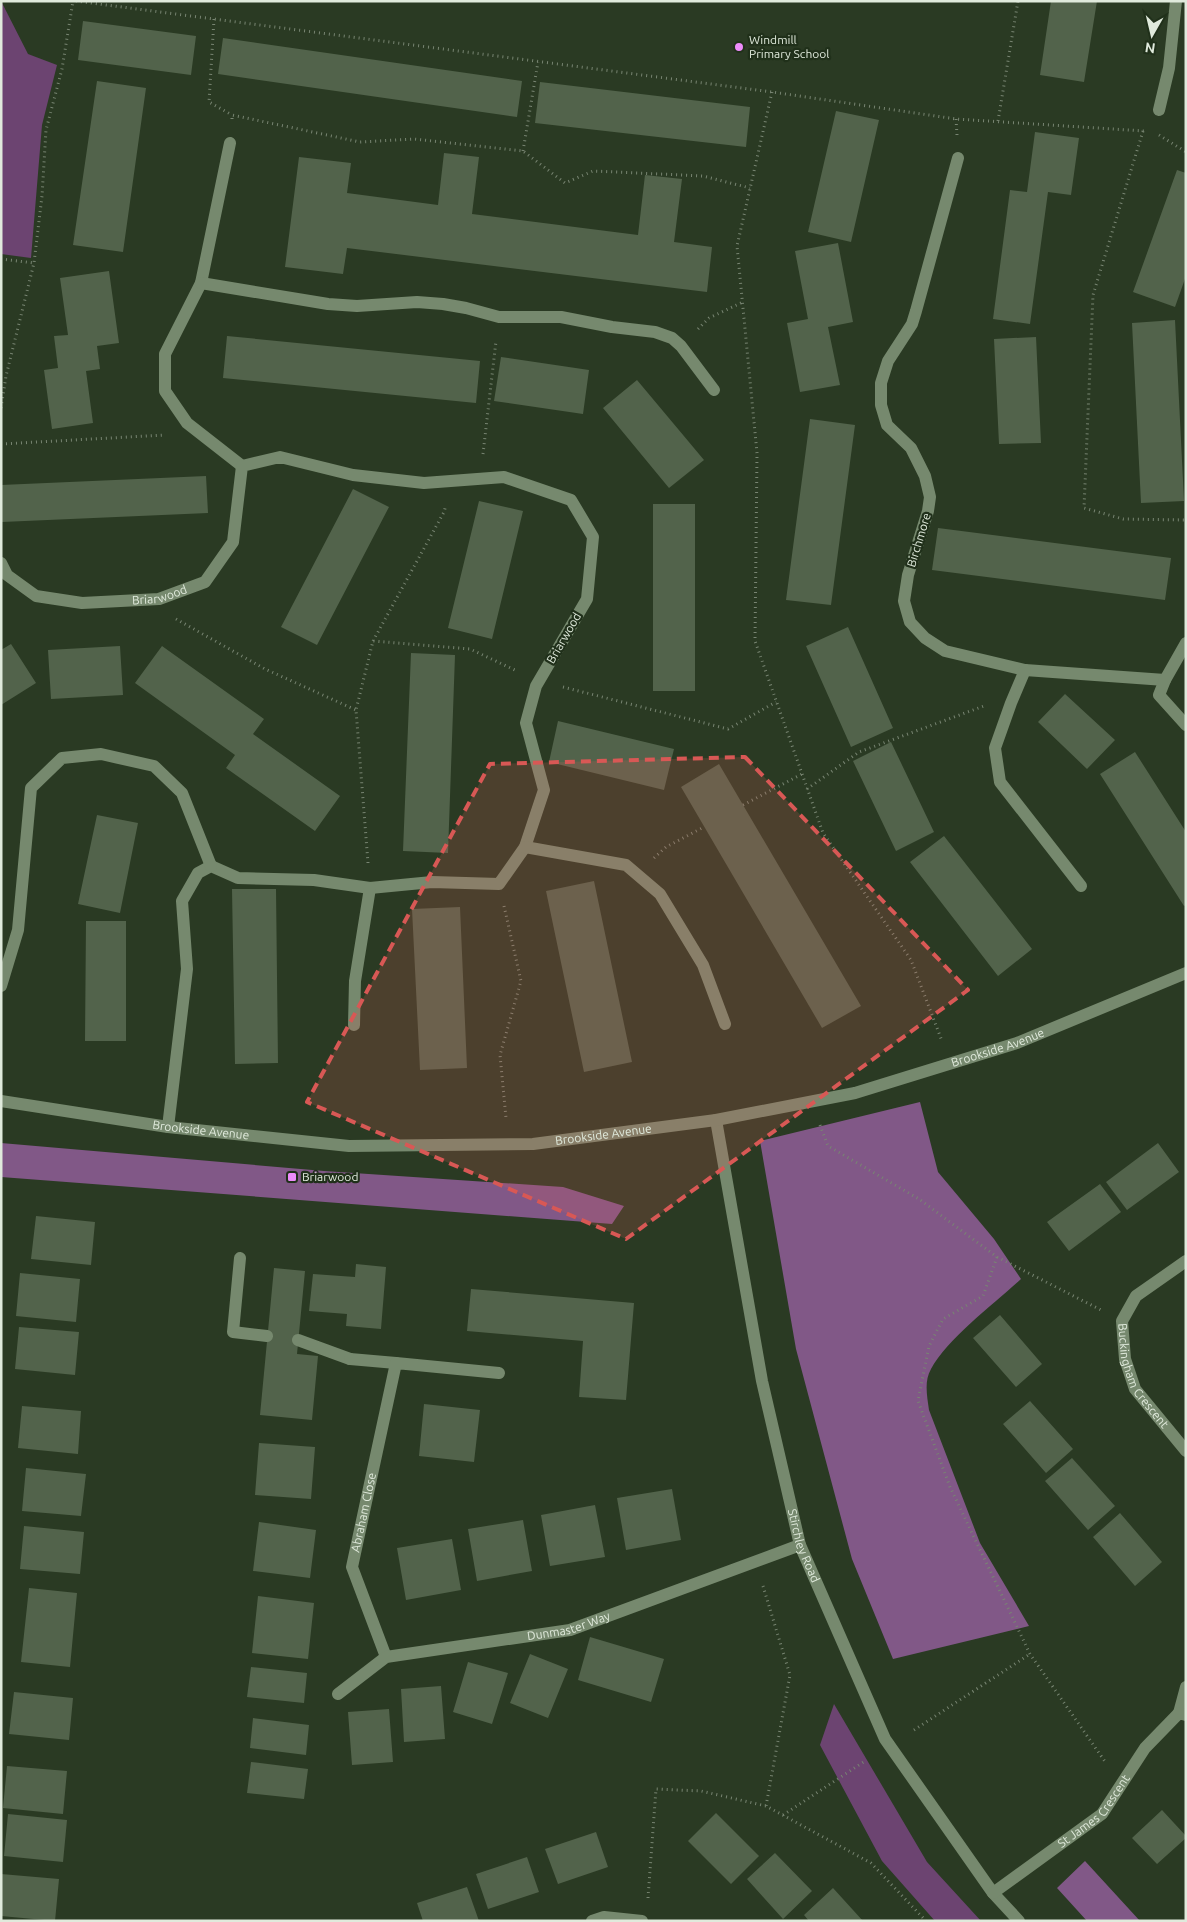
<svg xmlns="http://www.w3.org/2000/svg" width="1187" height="1922" viewBox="0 0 1187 1922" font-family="Ubuntu,sans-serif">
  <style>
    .green { fill: #6c4471 }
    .forest { fill: #815887 }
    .building { fill: #52634b }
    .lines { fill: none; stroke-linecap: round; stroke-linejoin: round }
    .path { stroke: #788572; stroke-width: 3; stroke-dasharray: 1 4; stroke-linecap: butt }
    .service { stroke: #76896e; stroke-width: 12 }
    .minor { stroke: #76896e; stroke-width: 12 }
    .tertiary { stroke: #76896e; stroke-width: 12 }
    .marked { fill: #d85855; fill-opacity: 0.2; stroke: #d85855; stroke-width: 4; stroke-dasharray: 10 6; stroke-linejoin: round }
    .poi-dot { fill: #ed8cfa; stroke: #20301a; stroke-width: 2 }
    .labels { text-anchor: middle; stroke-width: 4.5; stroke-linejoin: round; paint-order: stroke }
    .poi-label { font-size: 12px; fill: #e0eadc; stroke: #20301a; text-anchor: start }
    .street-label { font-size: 12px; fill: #e0eadc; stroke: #20301a }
  </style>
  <rect width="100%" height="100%" fill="#2a3a23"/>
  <!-- green -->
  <path class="green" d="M1 1 28 54 57 65 42 125 31 258 1 254Z
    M834 1704 927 1862 981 1921H935L882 1861 820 1745Z"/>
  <!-- forest -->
  <path class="forest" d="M920 1102 938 1172 994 1239 1021 1279C995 1303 947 1339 931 1369 924 1381 927 1396 929 1410L980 1543 1029 1626 893 1659 852 1559 796 1349 760 1141Z
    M1 1143 324 1171 563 1187 624 1206 612 1224 1 1177Z
    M1085 1861 1140 1921H1087L1057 1888Z"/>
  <!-- building -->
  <path class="building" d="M1051 1H1097L1084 82 1040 75Z
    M83 21 196 36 191 75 78 60Z
    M223 38 522 81 517 117 218 74Z
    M97 81 146 88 123 252 73 245Z
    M540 82 750 107 746 147 535 123Z
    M836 111 879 120 851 242 808 232Z
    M1035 132 1079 138 1071 195 1048 192 1030 324 993 319 1010 190 1027 192Z
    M444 153 479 157 472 214 638 235 645 175 682 179 674 242 712 247 707 292 347 248 343 274 285 267 299 157 351 163 347 193 438 205Z
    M1177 170 1186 173V276L1175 307 1133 292Z
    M838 243 853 322 828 327 840 385 800 392 787 323 808 319 795 251Z
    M109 271 119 343 97 346 100 369 86 371 93 423 52 429 44 370 58 368 54 336 68 335 60 278Z
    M1175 320 1184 501 1141 503 1132 323Z
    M227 336 480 361 476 403 223 378Z
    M1036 337 1041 443 999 444 994 339Z
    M501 357 589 370 583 414 494 401Z
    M637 380 704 460 669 488 603 408Z
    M810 419 855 425 831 605 786 600Z
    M206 476 208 513 2 522 1 485Z
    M353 489 389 507 317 645 281 627Z
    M479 501 523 511 492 639 448 628Z
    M653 504H695V691H653Z
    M938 528 1171 558 1165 600 932 570Z
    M848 627 893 728 851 747 806 646Z
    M11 644 36 683 1 705V650Z
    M120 646 123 695 51 699 48 650Z
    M162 646 264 719 253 734 340 796 315 831 226 768 235 755 135 683Z
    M411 653 455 655 448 853 403 851Z
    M1065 694 1115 740 1087 769 1038 722Z
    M558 721 674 749 664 790 549 762Z
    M891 742 934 832 896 851 853 761Z
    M1135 752 1186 832V905L1184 906 1100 774Z
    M719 764 861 1006 822 1028 681 787Z
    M97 815 138 823 120 913 78 904Z
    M944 836 1032 949 998 976 910 862Z
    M594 881 632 1062 584 1072 546 891Z
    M232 889H276L278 1063 235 1064Z
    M460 907 467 1068 420 1070 412 909Z
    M86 921H126V1041H85Z
    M1158 1143 1179 1172 1127 1210 1106 1182Z
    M1100 1184 1121 1212 1069 1251 1047 1222Z
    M36 1216 95 1222 91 1265 31 1259Z
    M356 1264 386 1267 381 1329 346 1326 347 1314 309 1311 313 1274 355 1277Z
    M274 1268 305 1271 297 1354 318 1356 312 1420 260 1415Z
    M20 1273 80 1279 76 1322 16 1316Z
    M471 1289 634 1303 626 1400 579 1397 583 1341 467 1331Z
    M1000 1315 1042 1364 1016 1387 973 1338Z
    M19 1327 79 1332 75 1375 15 1369Z
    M1030 1401 1073 1449 1046 1473 1003 1424Z
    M424 1404 480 1410 474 1462 419 1456Z
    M22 1406 81 1411 78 1454 18 1448Z
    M259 1443 315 1447 311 1499 255 1495Z
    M1072 1458 1115 1506 1088 1530 1045 1481Z
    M26 1468 86 1474 81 1516 22 1511Z
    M672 1489 681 1540 626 1550 617 1498Z
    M595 1505 605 1557 550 1566 541 1515Z
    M1120 1513 1162 1562 1135 1586 1093 1537Z
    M523 1520 532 1571 477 1581 468 1529Z
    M259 1522 316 1530 310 1578 253 1571Z
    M24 1526 84 1532 80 1574 20 1569Z
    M452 1539 461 1590 406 1600 397 1548Z
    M29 1588 77 1593 70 1667 21 1662Z
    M258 1596 314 1603 308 1659 252 1653Z
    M590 1637 664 1659 651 1702 578 1680Z
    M530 1654 568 1669 548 1718 510 1703Z
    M468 1662 508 1673 492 1724 453 1712Z
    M251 1667 307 1673 304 1703 247 1697Z
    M441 1686 445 1739 404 1742 401 1689Z
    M14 1692 73 1698 69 1740 9 1734Z
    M389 1709 393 1762 352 1765 348 1712Z
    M253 1718 309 1725 306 1755 250 1748Z
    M251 1762 308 1769 304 1799 247 1793Z
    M7 1766 67 1771 63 1814 3 1808Z
    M1162 1810 1186 1836V1838L1157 1864 1132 1838Z
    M716 1813 759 1856 731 1884 688 1841Z
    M8 1814 67 1820 63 1862 4 1856Z
    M596 1832 608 1867 558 1884 545 1849Z
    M775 1853 812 1891 783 1919 747 1879Z
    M527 1857 539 1892 488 1909 476 1874Z
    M1 1874 59 1879 55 1921 1 1916Z
    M467 1887 479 1921H423L417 1903Z
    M833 1888 863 1921H809L804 1915Z"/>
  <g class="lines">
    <!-- path -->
    <path class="path" d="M76 1 772 92 956 119 1144 131
      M214 19 209 102 232 115
      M772 92 737 246 757 453 755 641 823 833 911 960 942 1041
      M232 119V115L360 142 414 139 523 151 565 183 593 171 703 176 750 188
      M956 119 957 135
      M998 121 1018 1
      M1143 131 1093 295 1084 508 1123 519 1186 520
      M1159 135 1186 152
      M523 151 538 62
      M1 259 34 263
      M698 329 709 318 743 302
      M1 408 6 376 34 263 42 196 46 130 62 69 73 1
      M1 444 165 435
      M483 454 496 341
      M176 619 265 669 356 710
      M373 641 444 512 446 505
      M563 687 728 729 776 702
      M807 789 859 752 984 706
      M743 805 802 774
      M654 858 666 847 704 827
      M368 863 356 710 373 641 470 649 517 671
      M504 906 521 981 500 1055 506 1118
      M820 1125 828 1146 919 1199 997 1257 1101 1310
      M997 1257 983 1296 943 1319 929 1346 918 1401 950 1487 1030 1654 1106 1763
      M763 1586 790 1675 766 1806
      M914 1730 1030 1654
      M783 1815 865 1761
      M648 1898 656 1789 701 1791 766 1806 871 1863 926 1921"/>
    <!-- service -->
    <path class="service" d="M240 1258 233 1332 267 1336
      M298 1340 350 1359"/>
    <!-- minor -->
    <g class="minor">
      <path d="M1159 110 1169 68 1176 1"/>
      <path d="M230 143 201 283 165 354V391L187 423 242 466"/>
      <path d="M958 158 916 311 912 324 888 361 881 383V405L887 425 911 448 925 476 930 497 928 511 908 575 904 601 910 622 925 638 945 651 1025 670 1165 680"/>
      <path d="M201 283 328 304 357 306 417 302 443 304 466 308 499 317H561L612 327 655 332 672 338 681 346 714 390"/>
      <path id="s1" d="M1 563 7 575 36 596 82 603 159 599 205 582 233 542 242 466 280 457 353 475 424 483 504 477 571 500 593 537 587 599 536 686 526 723 544 790 525 847 499 884 432 882 370 888 314 880 238 878 211 866 198 873 182 901 187 969 168 1127"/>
      <path d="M1186 643 1165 680 1159 695 1186 725"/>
      <path d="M1025 670 1011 703 995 748 1000 782 1081 886"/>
      <path d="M525 847 626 865 660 894 703 965 725 1024"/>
      <path d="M1 986 18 930 31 788 62 758 101 754 154 766 182 793 211 866"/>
      <path d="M354 1025 355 981 370 888"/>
      <path id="s2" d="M716 1120 762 1381 800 1545 885 1739 993 1893 1019 1921"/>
      <path id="s3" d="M1186 1261 1136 1296 1122 1321 1125 1359 1135 1389 1186 1451"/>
      <path d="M350 1359 396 1363"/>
      <path id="s4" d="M386 1657 352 1567 396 1363 499 1373"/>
      <path id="s5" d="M338 1694 386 1657 570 1630 800 1545"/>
      <path d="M1179 1713 1186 1687"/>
      <path id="s6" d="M993 1893 1102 1814 1145 1748 1179 1713 1186 1715"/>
      <path d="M592 1921 604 1917 642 1921"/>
    </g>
    <!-- tertiary -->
    <path class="tertiary" id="s7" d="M1 1101 168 1127 349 1146 533 1144 716 1120 855 1093 1017 1043 1186 973"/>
  </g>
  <!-- marked area -->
  <path class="marked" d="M745 757 968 990 626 1239 307 1102 490 764Z"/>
  <!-- markers -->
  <g class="poi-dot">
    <circle cx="739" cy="47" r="5"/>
    <rect x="287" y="1172" width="10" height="10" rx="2.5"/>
  </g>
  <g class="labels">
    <!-- poi labels -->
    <g class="poi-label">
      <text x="749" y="44">Windmill<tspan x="749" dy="14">Primary School</tspan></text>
      <text x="302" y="1181">Briarwood</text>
    </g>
    <!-- street labels -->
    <g class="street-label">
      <text transform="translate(919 540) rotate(-73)" y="4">Birchmore</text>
      <text dy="4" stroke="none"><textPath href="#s1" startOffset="174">Briarwood</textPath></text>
      <text transform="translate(564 638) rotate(-60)" y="4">Briarwood</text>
      <text dy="4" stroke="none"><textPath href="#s7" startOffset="1011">Brookside Avenue</textPath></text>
      <text dy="4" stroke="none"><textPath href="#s7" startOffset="202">Brookside Avenue</textPath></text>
      <text dy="4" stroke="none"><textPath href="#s7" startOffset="606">Brookside Avenue</textPath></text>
      <text dy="4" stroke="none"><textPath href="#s3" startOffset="150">Buckingham Crescent</textPath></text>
      <text dy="4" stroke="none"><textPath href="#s4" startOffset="152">Abraham Close</textPath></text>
      <text dy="4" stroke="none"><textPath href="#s2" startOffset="435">Stirchley Road</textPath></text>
      <text dy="4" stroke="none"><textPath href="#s5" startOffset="246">Dunmaster Way</textPath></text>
      <text dy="4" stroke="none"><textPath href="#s6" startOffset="131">St James Crescent</textPath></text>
    </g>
  </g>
  <!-- border -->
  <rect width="1187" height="1922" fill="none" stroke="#e0eadc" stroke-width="5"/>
  <!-- north arrow -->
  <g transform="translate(1152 35) rotate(188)" stroke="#20301a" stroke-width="4" paint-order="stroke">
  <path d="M0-4L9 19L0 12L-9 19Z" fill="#e0eadc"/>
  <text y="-8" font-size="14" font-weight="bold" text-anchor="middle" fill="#e0eadc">N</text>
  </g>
</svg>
